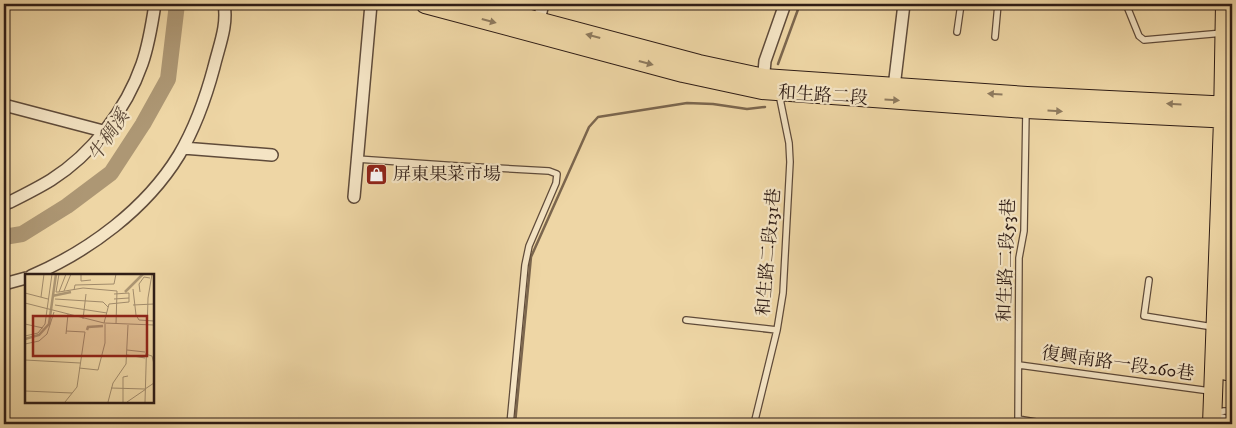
<svg xmlns="http://www.w3.org/2000/svg" width="1236" height="428" viewBox="0 0 1236 428" font-family="'IM FELL DW Pica','Noto Serif TC',serif">
  <style>
    .lines { fill: none; stroke-linecap: round; stroke-linejoin: round }
    .stream { stroke: #7b664e; stroke-width: 2.5 }
    .river { stroke: #ad9774; stroke-width: 16 }
    .lane-casing { stroke: #5f4b3a; stroke-width: 8 }
    .street-casing { stroke: #5f4b3a; stroke-width: 14 }
    .primary-casing { stroke: #2f1d16; stroke-width: 20 }
    .lane { stroke: #f4e4c4; stroke-width: 5.5 }
    .street { stroke: #f4e4c4; stroke-width: 11 }
    .primary { stroke: #eed6a5; stroke-width: 18 }
    .oneway { fill: #8e7a5e }
    .labels { text-anchor: middle; stroke-width: 4.5; stroke-linejoin: round; paint-order: stroke }
    .street-label { font-size: 18px; fill: #2f1d16; stroke: #f4e4c4 }
    .poi-label { font-size: 18px; fill: #2f1d16; stroke: #f4e4c4; text-anchor: start }
    .water-label { font-size: 19px; font-style: italic; fill: #5b4837; stroke: #f4e4c4 }
    .inset-river { fill: none; stroke: #ad9774; stroke-width: 2.5 }
    .inset-road { fill: none; stroke: #a28c6c; stroke-width: 1 }
    .view { fill: #8f2418; fill-opacity: 0.15; stroke: #8f2418; stroke-width: 2.5 }
    .inset-edge { fill: none; stroke: #2f1d16; stroke-width: 2.5 }
  </style>
  <rect width="100%" height="100%" fill="#eed6a5"/>
  <filter id="stains"><feTurbulence type="fractalNoise" baseFrequency=".004" numOctaves="4"/><feColorMatrix values="0 0 0 0 .2 0 0 0 0 .09 0 0 0 0 .02 0 0 0 .5 -.17"/></filter>
  <radialGradient id="worn" r=".72"><stop offset=".6" stop-color="#630" stop-opacity="0"/><stop offset="1" stop-color="#630" stop-opacity=".3"/></radialGradient>
  <g class="lines">
    <!-- stream -->
    <path class="stream" d="M778 64 800 4
      M515 424 531 257 589 127 598 117 687 103 713 104 747 109 765 107"/>
    <!-- river -->
    <path class="river" d="M4 237 22 234 67 206 111 173 143 124 168 79 177 4"/>
    <defs>
      <path id="lane" d="M1126 4 1139 36 1144 40 1223 33
        M957 32 961 4
        M995 37 998 4
        M357 159 459 166 549 171 557 174 556 183 529 246 525 265 510 424
        M1149 280 1144 316 1213 327
        M686 320 777 330
        M1019 365 1210 391
        M1214 413 1224 411H1232
        M1214 415 1232 420
        M1018 419 1048 424
        M754 424 777 330 783 293 790 162 789 143 779 94
        M1018 424 1019 258 1024 231 1026 111"/>
      <path id="street" d="M537 27 543 4
        M763 83 765 61 785 4
        M894 87 904 4
        M4 105 103 131
        M183 148 272 155
        M354 197 371 4
        M4 204 10 202C24 195 38 188 51 180 92 154 126 110 142 64 149 44 152 24 155 4
        M31 276C89 251 146 209 179 155 195 128 206 97 214 67 219 46 228 25 224 4
        M4 284 26 278"/>
      <path id="primary" d="M425 4 683 73 762 90 1026 109 1232 119
        M474 4 699 64 764 78 1027 96 1232 106
        M1226 371 1232 205
        M1212 424 1223 120 1225 4"/>
    </defs>
    <!-- lane casing -->
    <use href="#lane" class="lane-casing"/>
    <!-- street casing -->
    <use href="#street" class="street-casing"/>
    <!-- primary casing -->
    <use href="#primary" class="primary-casing"/>
    <!-- lane -->
    <use href="#lane" class="lane"/>
    <!-- street -->
    <use href="#street" class="street"/>
    <!-- primary -->
    <use href="#primary" class="primary"/>
  </g>
  <!-- one-way arrows -->
  <defs><path id="oneway-solid" d="M-6-.8H1V-3.2L6.5 0L1 3.2V.8H-6Z" transform="scale(1.25)"/></defs>
  <g class="oneway">
    <use href="#oneway-solid" transform="translate(489 21) rotate(15)"/>
    <use href="#oneway-solid" transform="translate(593 36) rotate(-165)"/>
    <use href="#oneway-solid" transform="translate(646 63) rotate(15)"/>
    <use href="#oneway-solid" transform="translate(995 94) rotate(-176)"/>
    <use href="#oneway-solid" transform="translate(892 100) rotate(4)"/>
    <use href="#oneway-solid" transform="translate(1174 104) rotate(-177)"/>
    <use href="#oneway-solid" transform="translate(1055 111) rotate(3)"/>
  </g>
  <!-- icons -->
  <defs>
    <symbol id="shop-square" viewBox="-11 -11 22 22"><rect x="-9" y="-9" width="18" height="18" rx="4" fill="#8f2418" stroke="#f4e4c4"/><path d="M-5-2.5h2.3a2.7 3.5 0 0 1 5.4 0H5L5.5 6h-11ZM-1.5-2.5h3a1.5 2.3 0 0 0-3 0Z" fill="#fff"/></symbol>
  </defs>
  <g fill-rule="evenodd">
    <use href="#shop-square" x="364" y="162" width="25" height="25"/>
  </g>
  <g class="labels">
    <!-- street labels -->
    <g class="street-label">
      <text transform="translate(823 95) rotate(4)" y="6">和生路二段</text>
      <text transform="translate(768 252) rotate(-85)" y="6">和生路二段131巷</text>
      <text transform="translate(1006 260) rotate(-88)" y="6">和生路二段53巷</text>
      <text transform="translate(1118 363) rotate(8)" y="6">復興南路一段260巷</text>
    </g>
    <!-- poi labels -->
    <g class="poi-label">
      <text x="393" y="180">屏東果菜市場</text>
    </g>
    <!-- water labels -->
    <g class="water-label">
      <text transform="translate(108 135) rotate(-56)" y="7">牛稠溪</text>
    </g>
  </g>
  <!-- overview -->
  <g transform="translate(25 274)">
    <rect width="129" height="129" fill="#eed6a5"/>
    <path class="inset-river" d="M100 18 118 0M27 22 46 18M62 56 63 53 78 52M0 65 14 61 24 50 31 0"/>
    <path class="inset-road" d="M34 0 31 18H34M56 0V7L66 6M108 15 111 41M49 16 50 11 89 10 91 0M39 17 46 0M34 18 58 14 92 17 91 50M34 18 41 0M115 18 114 10 119 3 125 4M0 19 23 25M89 20 104 19M16 23 19 0M30 25 78 28 83 33M89 25 104 24M0 29 79 49 129 51M30 31 82 39M108 31 129 30M111 41 114 46 129 47M58 45 61 20M79 49 84 30 104 28V19M0 50 18 54M41 60 43 40M0 62 13 59 20 50 27 0M0 70 14 67 22 60 29 38M102 76 120 78M120 80 127 82 129 90M102 81 120 84M0 86 55 89M54 94 73 96 80 69V50M86 114 120 115 129 109M0 117 47 119M40 128 52 113 60 58 41 57M83 128 88 109 101 90 103 51M98 128V103L103 102M102 128 121 115M120 128 123 24 127 0"/>
    <path class="view" d="M8 42H122V82H8Z"/>
    <rect width="129" height="129" class="inset-edge"/>
  </g>
  <!-- margin -->
  <rect width="1236" height="428" fill="none" stroke="#eed6a5" stroke-width="20"/>
  <rect x="5" y="5" width="1226" height="418" fill="none" stroke="#2f1d16" stroke-width="2.5"/>
  <rect x="10" y="10" width="1216" height="408" fill="none" stroke="#2f1d16"/>
  <rect width="100%" height="100%" filter="url(#stains)"/>
  <rect width="100%" height="100%" fill="url(#worn)"/>
</svg>
